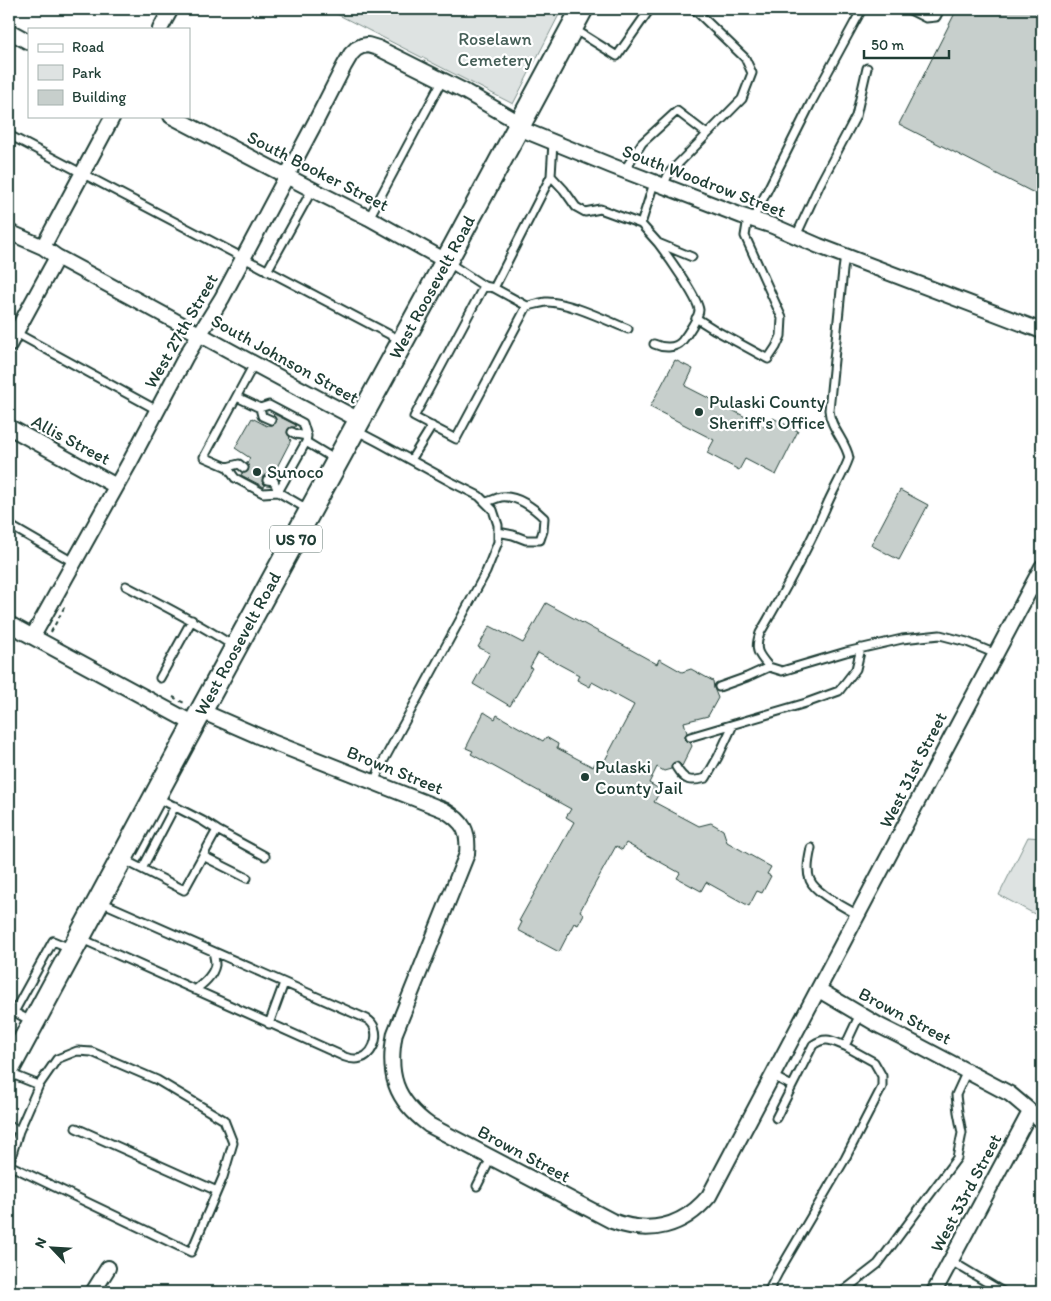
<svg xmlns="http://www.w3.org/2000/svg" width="1051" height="1301" viewBox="0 0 1051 1301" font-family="Itim,sans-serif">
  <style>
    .green { fill: #dee3e2; stroke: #7e908b }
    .building { fill: #c7cfcc; stroke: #1f3d34 }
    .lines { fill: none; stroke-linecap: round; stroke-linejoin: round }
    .service-casing { stroke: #1f3d34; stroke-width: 11 }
    .minor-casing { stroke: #1f3d34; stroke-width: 18 }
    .primary-casing { stroke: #1f3d34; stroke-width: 25 }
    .path { stroke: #1f3d34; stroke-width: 2; stroke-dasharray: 4 4; stroke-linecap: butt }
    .service { stroke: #fff; stroke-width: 7 }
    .minor { stroke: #fff; stroke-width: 14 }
    .primary { stroke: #fff; stroke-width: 21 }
    .poi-dot { fill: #1f3d34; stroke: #fff; stroke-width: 2 }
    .labels { text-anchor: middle; stroke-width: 4.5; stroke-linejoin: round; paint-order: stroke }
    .shield { fill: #fff; stroke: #627771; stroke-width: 1 }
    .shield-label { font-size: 16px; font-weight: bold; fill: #1f3d34 }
    .park-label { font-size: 18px; fill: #455e57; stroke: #fff }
    .street-label { font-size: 18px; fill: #1f3d34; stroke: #fff }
    .poi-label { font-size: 18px; fill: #1f3d34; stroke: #fff; text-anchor: start }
  </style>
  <rect width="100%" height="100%" fill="#fff"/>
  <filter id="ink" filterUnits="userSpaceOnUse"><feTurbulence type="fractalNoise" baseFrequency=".02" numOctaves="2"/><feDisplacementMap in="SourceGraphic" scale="10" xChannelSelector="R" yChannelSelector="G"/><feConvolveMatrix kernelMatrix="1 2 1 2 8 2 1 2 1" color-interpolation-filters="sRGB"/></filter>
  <g filter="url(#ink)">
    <!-- green -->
    <path class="green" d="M327 9H562L513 104Z
      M1028 837 1042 838V918L999 895Z"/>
    <!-- building -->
    <path class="building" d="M957 9H1042V197L899 124Z
      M675 360 693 369 685 386 767 428 773 418 798 431 776 475 745 459 739 470 707 453 714 440 650 407Z
      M274 414 296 425 295 427H291L288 429 287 433 290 437 289 438 291 440 275 471 272 469 269 475H266L263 477 262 482 265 485 264 487 241 475 242 473H245L248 471 249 467 247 463 250 458 235 448 252 418 267 426 268 425H272L276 423V419L273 415Z
      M900 490 928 505 899 560 871 545Z
      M546 603 657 664 659 659 682 672 691 669 713 681 714 688 718 698 708 716 684 722 687 733 685 735V739L687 741 690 742 692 746 682 766 679 763 675 762 672 764 671 769 664 771 657 767 649 783 661 790 654 802 699 826 711 823 723 830 727 842 771 867 767 874 771 876 762 893 757 891 749 906 706 882 701 891 677 878 680 873 626 843 622 850 616 846 580 911 584 914 578 925 574 923 559 952 518 930 522 922 519 921 574 822 566 817 571 809 471 754 473 751 466 748 484 712 495 719 497 715 543 741 546 737 558 744 557 748 593 767 596 761 603 764 634 705 592 682 590 687 577 680 579 675 538 653 530 667 532 668 510 706 473 684 490 653 478 647 490 626 523 643Z"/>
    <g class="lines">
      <defs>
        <path id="service" d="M908 9 926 18 936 17 940 9
          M574 29 617 56 650 9
          M9 135 400 340
          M624 171 642 143 677 111 707 134
          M551 176 564 190 576 207 585 212 600 209 641 224 658 243 692 257
          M663 186 669 173 742 99 752 73 745 58 694 9
          M369 218 442 81
          M753 219 811 103 862 9
          M641 224 654 183
          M796 236 820 184 856 116 867 68
          M449 263 484 286
          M267 271 312 190
          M484 286 494 288 527 306 456 439 414 417Z
          M494 288 551 176 553 142
          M527 306C533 305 540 303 546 302 567 301 608 321 628 329
          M696 318 715 330 768 359 776 347 781 336 782 318 745 236 748 218
          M9 329 157 410
          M654 344C663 348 675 349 682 341 687 335 699 317 699 310 698 298 667 255 658 243
          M237 397 260 408 269 405 303 423 307 436 306 442 278 492 263 493 235 478 227 467 204 457 254 364
          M260 408 262 416 271 420
          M357 431 378 442 451 482 479 496 493 510 498 525V542L486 572 384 760 374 782
          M292 432 296 434 307 436
          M306 442 336 460
          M411 460 432 426
          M227 467 239 464 244 468
          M267 480 274 481 278 492 309 510
          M486 502C491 501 496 498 501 497 517 495 534 508 544 518L543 531 540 540H526L513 535 498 532
          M9 525 73 562
          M126 586C162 605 199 623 233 646
          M769 667 782 671 846 652 902 639 940 635 967 642 996 654
          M160 678 192 620
          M719 687 747 677 769 667C758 654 754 650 760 633 784 592 807 551 826 507 833 490 843 475 849 458 846 441 830 428 829 410L843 270 845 256
          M690 737 806 703 839 691 856 669 861 648
          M676 767C685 782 690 782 706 778L718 757 733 725
          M156 797 203 821 217 830
          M811 848C809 858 806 870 810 880 816 894 845 907 858 915
          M203 856 247 878
          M124 860 184 890 217 830 265 856
          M142 869 175 806
          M82 939 345 1057C350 1059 355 1060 361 1058 376 1053 382 1028 367 1019L101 902
          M195 990C203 984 213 976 215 965 215 961 214 956 213 952
          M31 1021 14 1012 53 941 70 948
          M269 1024 284 983
          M773 1076 792 1086
          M776 1118 813 1045C826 1036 832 1041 845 1046L860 1014
          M9 1126 19 1131 9 1164
          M76 1128 217 1191
          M19 1131 39 1085
          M9 1165 191 1252 223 1177 233 1143 224 1120 157 1080 92 1052 77 1051 57 1059 39 1085 9 1073
          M477 1186 491 1158
          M951 1261 1003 1292
          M768 1292 778 1273 845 1159 882 1087V1076L874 1062 845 1046
          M842 1292 878 1264 957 1158 962 1133 958 1112 956 1095 967 1071"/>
        <path id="minor" d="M160 29 171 9
          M9 31 29 42
          M171 116 321 194 369 218 446 261
          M9 232 43 247 57 257C158 311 258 367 359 420
          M43 247 113 116
          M9 345 57 257
          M9 427 116 486
          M9 624 194 724
          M33 636 131 460 186 356 222 298 317 119 344 66 351 54 356 49 362 46 368 45 378 48 464 91 511 118 526 131 612 166 742 216 773 226 819 246 1042 331
          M201 711 272 742 444 810C464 822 469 831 467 854L395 1033C387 1074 395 1100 429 1125L612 1221C650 1235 683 1227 709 1196 821 986 930 776 1042 567
          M819 990 880 1026 902 1037 1010 1094 1042 1121
          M93 1292 108 1268
          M934 1292 1030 1112"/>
        <g id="primary">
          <path id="s1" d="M9 1068 194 724 455 245 582 9"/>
        </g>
      </defs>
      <!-- service casing -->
      <use href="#service" class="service-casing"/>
      <!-- minor casing -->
      <use href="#minor" class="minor-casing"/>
      <!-- primary casing -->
      <use href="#primary" class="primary-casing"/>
      <!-- path -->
      <path class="path" d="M51 632 65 606
        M173 697 186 704"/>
      <!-- service -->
      <use href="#service" class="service"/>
      <!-- minor -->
      <use href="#minor" class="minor"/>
      <!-- primary -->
      <use href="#primary" class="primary"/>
    </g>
  </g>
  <!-- markers -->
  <g class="poi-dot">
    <circle cx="699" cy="412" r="5"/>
    <circle cx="257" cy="472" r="5"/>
    <circle cx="585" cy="777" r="5"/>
  </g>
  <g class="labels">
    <!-- shield labels -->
    <rect class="shield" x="270" y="525.5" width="52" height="27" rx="4"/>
    <g class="shield-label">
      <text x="296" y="545">US 70</text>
    </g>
    <!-- park labels -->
    <g class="park-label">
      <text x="495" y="45">Roselawn<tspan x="495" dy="21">Cemetery</tspan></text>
    </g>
    <!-- street labels -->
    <g class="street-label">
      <text transform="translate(318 171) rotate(27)" y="6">South Booker Street</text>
      <text transform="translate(704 181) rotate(21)" y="6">South Woodrow Street</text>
      <text dy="6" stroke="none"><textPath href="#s1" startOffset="888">West Roosevelt Road</textPath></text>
      <text transform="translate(181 331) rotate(-60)" y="6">West 27th Street</text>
      <text transform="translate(285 359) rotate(29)" y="6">South Johnson Street</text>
      <text transform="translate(71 440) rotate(28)" y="6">Allis Street</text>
      <text dy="6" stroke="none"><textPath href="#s1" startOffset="482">West Roosevelt Road</textPath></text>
      <text transform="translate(395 770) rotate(22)" y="6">Brown Street</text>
      <text transform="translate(913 770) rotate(-63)" y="6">West 31st Street</text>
      <text transform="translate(905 1016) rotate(28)" y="6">Brown Street</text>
      <text transform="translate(524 1154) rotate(28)" y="6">Brown Street</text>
      <text transform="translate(966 1193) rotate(-62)" y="6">West 33rd Street</text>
    </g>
    <!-- poi labels -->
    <g class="poi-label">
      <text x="709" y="408">Pulaski County<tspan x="709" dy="21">Sheriff's Office</tspan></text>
      <text x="267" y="478">Sunoco</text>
      <text x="595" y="773">Pulaski<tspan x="595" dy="21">County Jail</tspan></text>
    </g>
  </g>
  <!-- margin -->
  <rect width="1051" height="1301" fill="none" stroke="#fff" stroke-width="30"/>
  <rect x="15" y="15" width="1021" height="1271" fill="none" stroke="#1f3d34" stroke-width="2" filter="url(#ink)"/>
  <!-- legend -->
  <rect x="28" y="28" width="162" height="90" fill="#ffffff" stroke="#a5b1ae"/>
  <rect x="38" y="44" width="25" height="8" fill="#ffffff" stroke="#a5b1ae"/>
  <text x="72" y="52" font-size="15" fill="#1f3d34">Road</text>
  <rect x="38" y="65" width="25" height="15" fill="#dee3e2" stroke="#a5b1ae"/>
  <text x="72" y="78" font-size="15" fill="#1f3d34">Park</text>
  <rect x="38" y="90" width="25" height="15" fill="#c7cfcc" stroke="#a5b1ae"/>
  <text x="72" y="102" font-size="15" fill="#1f3d34">Building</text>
  <!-- north arrow -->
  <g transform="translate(52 1248) rotate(295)" stroke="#ffffff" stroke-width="4" paint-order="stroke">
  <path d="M0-4L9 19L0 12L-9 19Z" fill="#1f3d34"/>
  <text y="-8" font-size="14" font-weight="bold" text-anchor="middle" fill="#1f3d34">N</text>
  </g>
  <!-- scale -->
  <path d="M864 50v8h85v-8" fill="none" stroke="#1f3d34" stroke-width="2.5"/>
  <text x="871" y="50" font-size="15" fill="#1f3d34" stroke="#ffffff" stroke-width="4" paint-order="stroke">50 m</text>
</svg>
